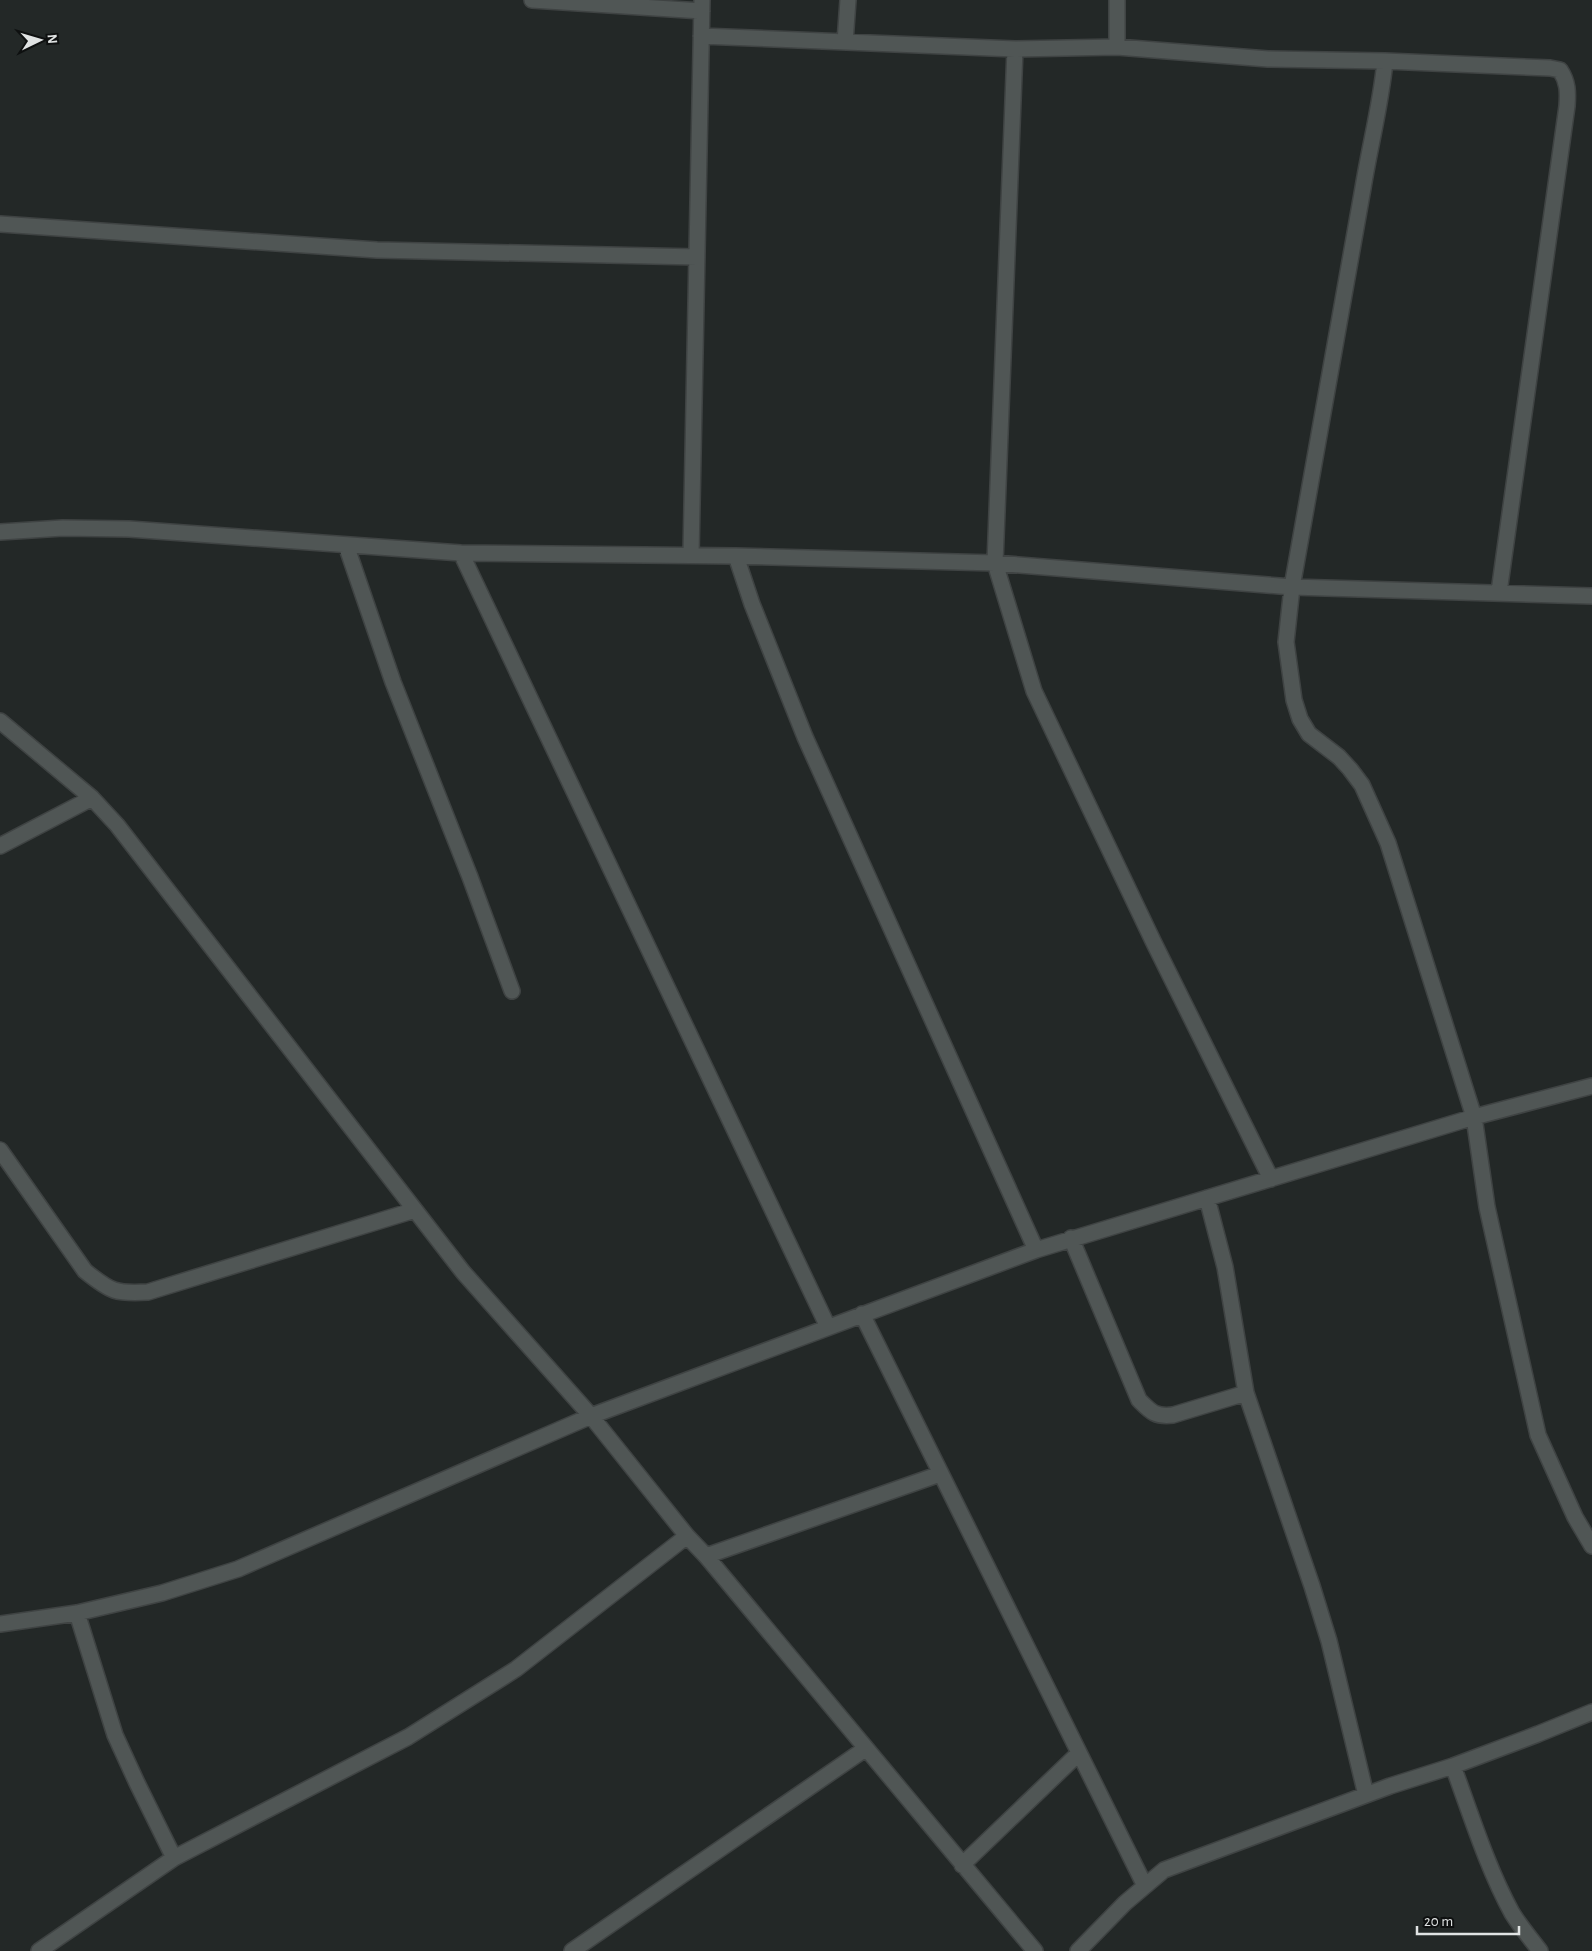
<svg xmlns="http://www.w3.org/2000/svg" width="1592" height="1951" viewBox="0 0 1592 1951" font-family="'Alegreya Sans',sans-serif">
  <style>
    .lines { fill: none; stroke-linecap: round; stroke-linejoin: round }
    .minor-casing { stroke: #3f4343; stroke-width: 18 }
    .minor { stroke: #505655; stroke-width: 15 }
  </style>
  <rect width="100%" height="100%" fill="#232827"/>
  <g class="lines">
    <defs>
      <path id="minor" d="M532 0 702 11
        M701 36 1015 49 1117 47 1268 59 1385 61C1381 104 1370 145 1363 188 1340 321 1316 454 1292 587L1286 642 1294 700 1300 719 1309 734 1339 757 1350 769 1362 785 1388 843 1474 1117 1487 1207 1538 1435 1575 1517 1592 1546
        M845 42 848 0
        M1117 47V0
        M1015 49 995 563 1034 691 1153 941 1271 1179
        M1385 61 1550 68 1560 70C1568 82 1568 92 1567 106L1499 592
        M0 224 377 250 697 257
        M0 532 63 528 129 529 461 553 736 556 995 563 1292 587 1592 596
        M346 545 393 682 470 877 512 991
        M461 553 828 1327
        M691 555 702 0
        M736 556 752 604 805 737 1036 1250
        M0 721 92 798 117 825 463 1272 591 1416 687 1536 706 1556 1035 1951
        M0 846 92 798
        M0 1150 85 1271C111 1292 116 1294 148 1292L415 1210
        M1207 1198 1225 1267 1246 1393
        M1071 1238 1139 1400C1151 1412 1155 1417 1173 1415L1246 1393 1312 1586 1329 1641 1366 1795
        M862 1314 1145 1886
        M706 1556 940 1474
        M77 1613 115 1735 137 1783 174 1858
        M0 1624 77 1613 162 1593 238 1569 591 1416 1036 1250 1474 1117 1592 1086
        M1453 1766C1471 1815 1487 1867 1512 1913 1520 1926 1531 1939 1540 1951
        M962 1865 1079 1753
        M39 1951 174 1858 408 1737 516 1669 687 1536
        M572 1951 865 1749
        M1078 1951 1125 1903 1164 1870 1390 1786 1453 1766 1538 1734 1592 1712"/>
    </defs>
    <!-- minor casing -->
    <use href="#minor" class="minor-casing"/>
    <!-- minor -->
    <use href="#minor" class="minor"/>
  </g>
  <!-- north arrow -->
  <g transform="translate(40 40) rotate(85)" stroke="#0e1010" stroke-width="4" paint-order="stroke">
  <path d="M0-4L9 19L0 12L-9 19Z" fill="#e0e3e3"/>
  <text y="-8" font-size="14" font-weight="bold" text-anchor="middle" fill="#e0e3e3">N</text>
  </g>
  <!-- scale -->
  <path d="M1417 1926v8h102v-8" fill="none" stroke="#e0e3e3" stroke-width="2.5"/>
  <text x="1424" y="1926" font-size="15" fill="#e0e3e3" stroke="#0e1010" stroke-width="4" paint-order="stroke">20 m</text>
</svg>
